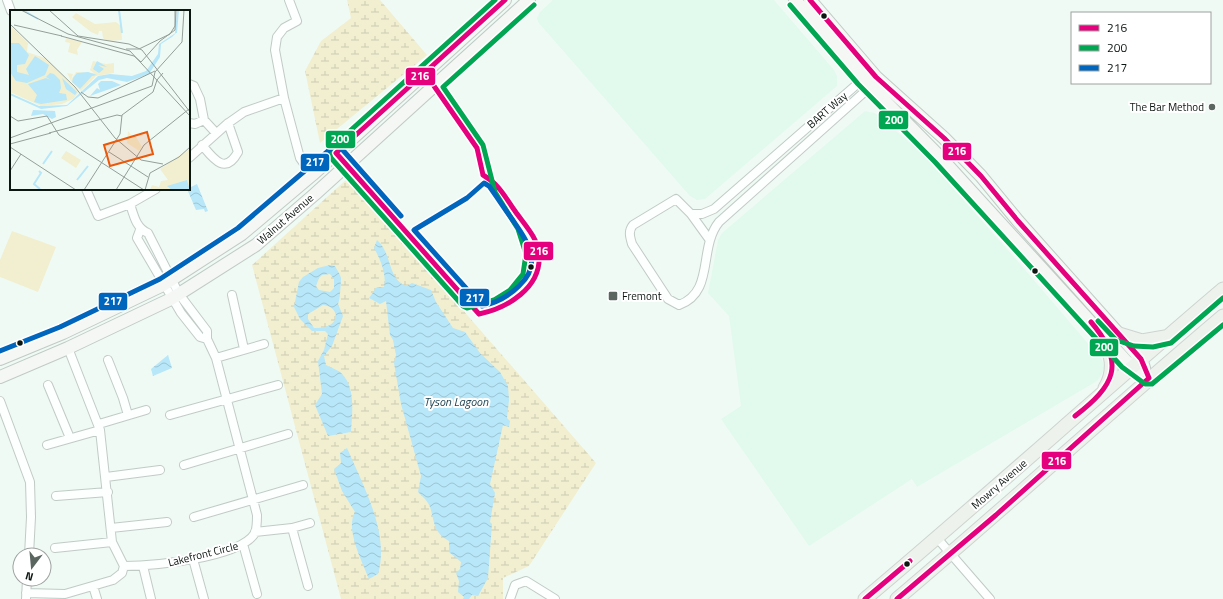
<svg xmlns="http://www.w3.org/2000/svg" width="1223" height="599" viewBox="0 0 1223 599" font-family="'Titillium Web',sans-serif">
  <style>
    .built { fill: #e1faed }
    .wetland { fill: url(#wetland-marsh) }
    .garden { fill: #f1efd0 }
    .water { fill: url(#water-waves); fill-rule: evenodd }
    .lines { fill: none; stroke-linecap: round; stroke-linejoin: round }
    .street-casing { stroke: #c1cbc6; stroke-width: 10 }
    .secondary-casing { stroke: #c1cbc6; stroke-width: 14 }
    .primary-casing { stroke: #ced4d0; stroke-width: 15 }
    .street { stroke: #fdfefe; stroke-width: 8 }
    .secondary { stroke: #f5f7f4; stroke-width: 12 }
    .primary { stroke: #edf2ec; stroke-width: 13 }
    .bus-1-casing { stroke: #fff; stroke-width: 8 }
    .bus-2-casing { stroke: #fff; stroke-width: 8 }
    .bus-3-casing { stroke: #fff; stroke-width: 8 }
    .bus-1 { stroke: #e5007d; stroke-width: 5 }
    .bus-2 { stroke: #00a651; stroke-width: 5 }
    .bus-3 { stroke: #0065bd; stroke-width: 5 }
    .bus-dot { fill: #0d1712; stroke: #fff; stroke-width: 1.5 }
    .poi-dot { fill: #5c6661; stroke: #fff; stroke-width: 1.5 }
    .labels { text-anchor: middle; stroke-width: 4; stroke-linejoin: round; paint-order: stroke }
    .poi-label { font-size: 11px; fill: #0d1712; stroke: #fff; text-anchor: end }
    .street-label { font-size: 11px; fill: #0d1712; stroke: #fff }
    .water-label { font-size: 12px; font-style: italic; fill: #214655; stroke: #fff }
    .inset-river { fill: none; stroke: #b7e7f8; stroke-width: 2 }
    .inset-road { fill: none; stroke: #959f9a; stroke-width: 1 }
    .view { fill: #e8590c; fill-opacity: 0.15; stroke: #e8590c; stroke-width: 2 }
    .inset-edge { fill: none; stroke: #0d1712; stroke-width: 2 }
    .line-badge { stroke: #fff; stroke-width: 1.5 }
    .badge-label { font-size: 11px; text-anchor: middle; font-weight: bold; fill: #fff }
  </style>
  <defs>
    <pattern id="wetland-marsh" width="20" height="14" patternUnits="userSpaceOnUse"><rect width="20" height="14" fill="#f1efd0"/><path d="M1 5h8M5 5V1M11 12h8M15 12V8" fill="none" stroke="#cdccb2"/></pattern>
    <pattern id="water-waves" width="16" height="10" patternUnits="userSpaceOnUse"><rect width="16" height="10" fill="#b7e7f8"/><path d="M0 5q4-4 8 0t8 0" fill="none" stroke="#9cc5d4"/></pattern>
  </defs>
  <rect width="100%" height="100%" fill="#f0faf5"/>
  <!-- built -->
  <path class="built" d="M553 0H774L834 70 837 76V86L705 199 697 200 690 196 538 22 537 18 540 12Z
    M865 111 875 113 921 152 1014 257 1102 360 1104 367 1102 374 1097 381 917 487 912 479 809 546 721 419 741 406 729 316 708 293 718 240 722 233Z"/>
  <!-- wetland -->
  <path class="wetland" d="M347 0H380L427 55 320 143 305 71 321 41 351 18Z
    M348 178 596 463 529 566 503 578V599H341L252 265Z"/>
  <!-- garden -->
  <path class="garden" d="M12 231 56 247 38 292 0 277V260Z"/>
  <!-- water -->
  <path class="water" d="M197 184 208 211 205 212 204 209 196 210 187 189Z
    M377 240C393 254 387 280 407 286L412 283 431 290 436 302 453 328 465 332 480 353 500 372 508 386 509 400 507 418 510 421 509 427 503 425 490 484 495 493 490 522 492 524 488 578 478 596 472 595 469 599H463L464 597 458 592 459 581 456 573 460 569 461 562 449 552V541C433 532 435 523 430 507 428 501 422 496 418 492L421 476 401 404 394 363 396 355 393 340 390 335 386 301 380 304 369 298 377 287H384C387 274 380 259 374 248Z
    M330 265 335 266C337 270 340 274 341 278 341 282 340 301 338 304L343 316 332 346 324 356 326 365C331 368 339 370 342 374 356 388 352 414 351 432L328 436 315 405 322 394 318 361 324 350 328 334 325 331H312L300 319 294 307 299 282 303 277 318 268ZM330 274 334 279V288L330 292 319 290 316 286 319 278 322 275ZM323 305C340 306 343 329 314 328L308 319V314Z
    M168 355 172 368 153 376 151 369Z
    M347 448C363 485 390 534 378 574L369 579C362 561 345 529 355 512L342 491 334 469 341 463 340 453Z"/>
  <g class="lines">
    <defs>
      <path id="street" d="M7 0 11 11
        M289 0 297 21 284 28 277 37 275 50 284 98 300 158 312 175
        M876 77 870 87 719 222C698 248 715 292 679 305L668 299 632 244C630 237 628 231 633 225L676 199 691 214H702L714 209 863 79Z
        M189 84 194 86 200 99 204 120
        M189 123 195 124 204 120 216 133
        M202 145C213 158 225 176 238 152L228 123
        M189 158 227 124 244 112 284 98
        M86 189 98 216 130 204 156 189
        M691 214 709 239
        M140 230 137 238 181 313 200 337 207 339
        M232 295 244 349
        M68 348 100 430 112 542 124 566C151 566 240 558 255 533 257 528 257 520 257 515L216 358 207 339V331L179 294 148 233C136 228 134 216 130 204
        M216 358 264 344
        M108 360 123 398 128 415
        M48 385 70 438
        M0 401 30 482 31 517 29 555
        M170 415 278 385
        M99 424 146 410
        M47 445 100 430
        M184 465 288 434
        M106 477 160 470
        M56 496 108 492
        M194 517 303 485
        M111 528 167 522
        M292 528 308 586
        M255 532 292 528 310 523
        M937 538 990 599
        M243 544 257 594
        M55 548 112 542
        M193 559 204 599
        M143 566 151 599
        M93 586 97 599
        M26 593 65 594 113 580 122 573 124 566
        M26 599 27 579
        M510 599 515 585 526 581 555 599"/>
      <path id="secondary" d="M795 0 863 79 940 157 1126 361 1149 378
        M810 0 876 77 944 138 981 176 1018 221 1141 359 1144 368
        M0 359 63 333 163 285 242 234 312 175 505 0
        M0 377 68 348 171 299 256 245 315 194 529 0"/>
      <path id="primary" d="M1119 334 1142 341 1165 337
        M1103 335C1111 353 1116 370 1105 388
        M865 599C986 497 1103 391 1223 289
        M897 599C1007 506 1113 409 1223 316"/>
    </defs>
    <!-- street casing -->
    <use href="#street" class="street-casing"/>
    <!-- secondary casing -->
    <use href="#secondary" class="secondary-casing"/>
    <!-- primary casing -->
    <use href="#primary" class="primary-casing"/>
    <!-- street -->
    <use href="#street" class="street"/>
    <!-- secondary -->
    <use href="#secondary" class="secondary"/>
    <!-- primary -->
    <use href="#primary" class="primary"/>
    <defs>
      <path id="bus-1" d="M810 0 876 77 944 138 981 176 1018 221 1141 359 1149 378 996 515 897 599
        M434 86 477 148 483 175
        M336 153 505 0
        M336 153 479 314
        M479 314C507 308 542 288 539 254 538 238 524 224 515 211 505 197 499 184 483 175
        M1075 416C1114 386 1127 364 1091 322
        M865 599 910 561"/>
      <path id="bus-2" d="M495 0 331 148 329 153 331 158 463 306 467 308 494 300 510 290 523 274 526 254 518 229 495 192 483 145 443 87 534 5
        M790 5 858 84 935 162 1122 367 1145 384H1152L1223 325
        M1098 321 1116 340 1134 346 1153 347 1171 343 1223 298"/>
      <path id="bus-3" d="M484 183 489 186C497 197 504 208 512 219 527 241 544 263 519 286 508 297 496 303 482 306L414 230 467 198Z
        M0 351 60 327 160 279 238 228 334 146 341 148 401 216"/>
    </defs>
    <!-- bus-1 casing -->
    <use href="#bus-1" class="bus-1-casing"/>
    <!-- bus-2 casing -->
    <use href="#bus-2" class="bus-2-casing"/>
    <!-- bus-3 casing -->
    <use href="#bus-3" class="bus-3-casing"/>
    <!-- bus-1 -->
    <use href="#bus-1" class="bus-1"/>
    <!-- bus-2 -->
    <use href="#bus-2" class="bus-2"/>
    <!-- bus-3 -->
    <use href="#bus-3" class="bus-3"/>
  </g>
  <!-- markers -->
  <g class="bus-dot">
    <circle cx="824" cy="16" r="3.5"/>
    <circle cx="531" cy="267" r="3.5"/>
    <circle cx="1035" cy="271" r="3.5"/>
    <circle cx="20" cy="343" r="3.5"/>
    <circle cx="907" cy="564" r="3.5"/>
  </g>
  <g class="poi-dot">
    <circle cx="1212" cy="107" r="4"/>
    <rect x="608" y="291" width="10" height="10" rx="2"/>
  </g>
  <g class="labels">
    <!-- poi labels -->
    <g class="poi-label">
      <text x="1204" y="111">The Bar Method</text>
      <text x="622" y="300" text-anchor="start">Fremont</text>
    </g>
    <!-- street labels -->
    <g class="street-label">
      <text transform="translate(827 110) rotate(-41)" y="4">BART Way</text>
      <text transform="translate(285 219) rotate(-41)" y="4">Walnut Avenue</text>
      <text transform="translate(999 484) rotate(-41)" y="4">Mowry Avenue</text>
      <text transform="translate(203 554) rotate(-14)" y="4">Lakefront Circle</text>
    </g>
    <!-- water labels -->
    <g class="water-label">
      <text x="456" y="406">Tyson Lagoon</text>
    </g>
  </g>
  <!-- overview -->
  <g transform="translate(10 10)">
    <rect width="180" height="180" fill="#f0faf5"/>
    <path d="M66 3 85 14 106 12 111 16 112 30 97 31 93 28 92 21H89L88 25 81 22 62 7ZM0 15 18 33 17 42 35 48 69 82 63 89 52 94 31 96 0 82ZM56 28 72 32 67 40 68 45 58 42 60 33 55 32ZM83 51 96 54 104 53V63L86 66 71 81 61 71 57 63 63 64 61 70 66 62 84 63 80 60ZM180 138V180H140L142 175 149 177 151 171 158 170 150 159ZM56 141 71 150 66 158 51 148Z" fill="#f1efd0"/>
    <path d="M118 121 122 126 125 125 132 137 129 141 117 133Z" fill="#f1efd0"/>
    <path d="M167 22 162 27 151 34 150 47 139 64 117 72 97 68 89 70 57 96 31 99 0 85V83L29 96 57 95 88 66 100 64 122 66 136 61 148 44 149 34ZM0 33H9L19 45 15 54 7 55V62L19 65 16 59 25 46 39 55 35 65 17 73 6 71 0 62ZM87 51 97 57 88 55 94 59 89 63 83 59ZM78 62 87 65 82 66 70 79 62 72 63 68 67 63ZM40 63 44 64 50 70 51 78 49 83 56 84 57 90 31 94 24 92 27 85 18 74 36 68 41 70 36 67ZM52 68 67 82 65 85 56 79ZM91 71H102L111 75 80 86 87 78 90 80 88 74ZM23 100 45 101 46 107 42 109 33 104 21 106ZM177 170 180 180H162L157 176Z" fill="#b7e7f8"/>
    <path class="inset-river" d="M13 0 28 9M109 0 112 23M166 23 168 0M33 154 42 141M29 161 31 163 24 174 30 179M67 170 78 156"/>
    <path class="inset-road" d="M11 0 58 24 120 41 180 106M39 0 68 26 119 34 132 40 180 102M0 14 65 77 105 128 131 150 153 154M4 15 52 26M51 26 124 46 131 52M116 39H129L160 24 165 16V0M131 52 150 31 165 20 166 0M71 82 78 87 88 88 145 61M0 106 8 111 37 106 49 125 134 180M39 123 107 105 112 106M0 128 142 76 145 62 172 32 174 0M0 134 41 123M0 137 66 180M99 142 138 167M0 161 11 144M74 180 110 124 112 105 143 82 147 70 153 63M106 180 134 135 179 99M135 180 140 163 169 147 180 137"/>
    <path class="view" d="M137 122 143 144 100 156 94 135Z"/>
    <rect width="180" height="180" class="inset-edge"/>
  </g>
  <g class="line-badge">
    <rect x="405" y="67" width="31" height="19" rx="4" fill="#e5007d"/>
    <rect x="878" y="110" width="31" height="20" rx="4" fill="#00a651"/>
    <rect x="325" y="130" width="31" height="19" rx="4" fill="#00a651"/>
    <rect x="942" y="142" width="30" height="19" rx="4" fill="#e5007d"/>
    <rect x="300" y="153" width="30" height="19" rx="4" fill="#0065bd"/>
    <rect x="523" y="241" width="31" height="20" rx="4" fill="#e5007d"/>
    <rect x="459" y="288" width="31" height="19" rx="4" fill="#0065bd"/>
    <rect x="98" y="292" width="30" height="19" rx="4" fill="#0065bd"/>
    <rect x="1089" y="338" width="30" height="19" rx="4" fill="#00a651"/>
    <rect x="1041" y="451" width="31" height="19" rx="4" fill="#e5007d"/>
  </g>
  <g class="badge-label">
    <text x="420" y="80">216</text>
    <text x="894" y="124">200</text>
    <text x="340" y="143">200</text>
    <text x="957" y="155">216</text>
    <text x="315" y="166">217</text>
    <text x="539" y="255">216</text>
    <text x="475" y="302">217</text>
    <text x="113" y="305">217</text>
    <text x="1104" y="351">200</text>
    <text x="1057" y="465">216</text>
  </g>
  <!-- legend -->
  <rect x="1071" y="12" width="140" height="72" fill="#ffffff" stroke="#9ea2a0"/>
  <rect x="1079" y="25" width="20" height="6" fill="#e5007d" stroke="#9ea2a0"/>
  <text x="1107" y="32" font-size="12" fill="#0d1712">216</text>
  <rect x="1079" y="45" width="20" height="6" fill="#00a651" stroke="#9ea2a0"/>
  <text x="1107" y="52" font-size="12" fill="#0d1712">200</text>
  <rect x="1079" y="65" width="20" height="6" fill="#0065bd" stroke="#9ea2a0"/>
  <text x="1107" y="72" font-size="12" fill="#0d1712">217</text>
  <!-- north arrow -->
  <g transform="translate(32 567) rotate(196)"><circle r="19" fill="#ffffff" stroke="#9ea2a0"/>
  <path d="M0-3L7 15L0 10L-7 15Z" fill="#5c6661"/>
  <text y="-6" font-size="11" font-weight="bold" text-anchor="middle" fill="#0d1712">N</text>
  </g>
</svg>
